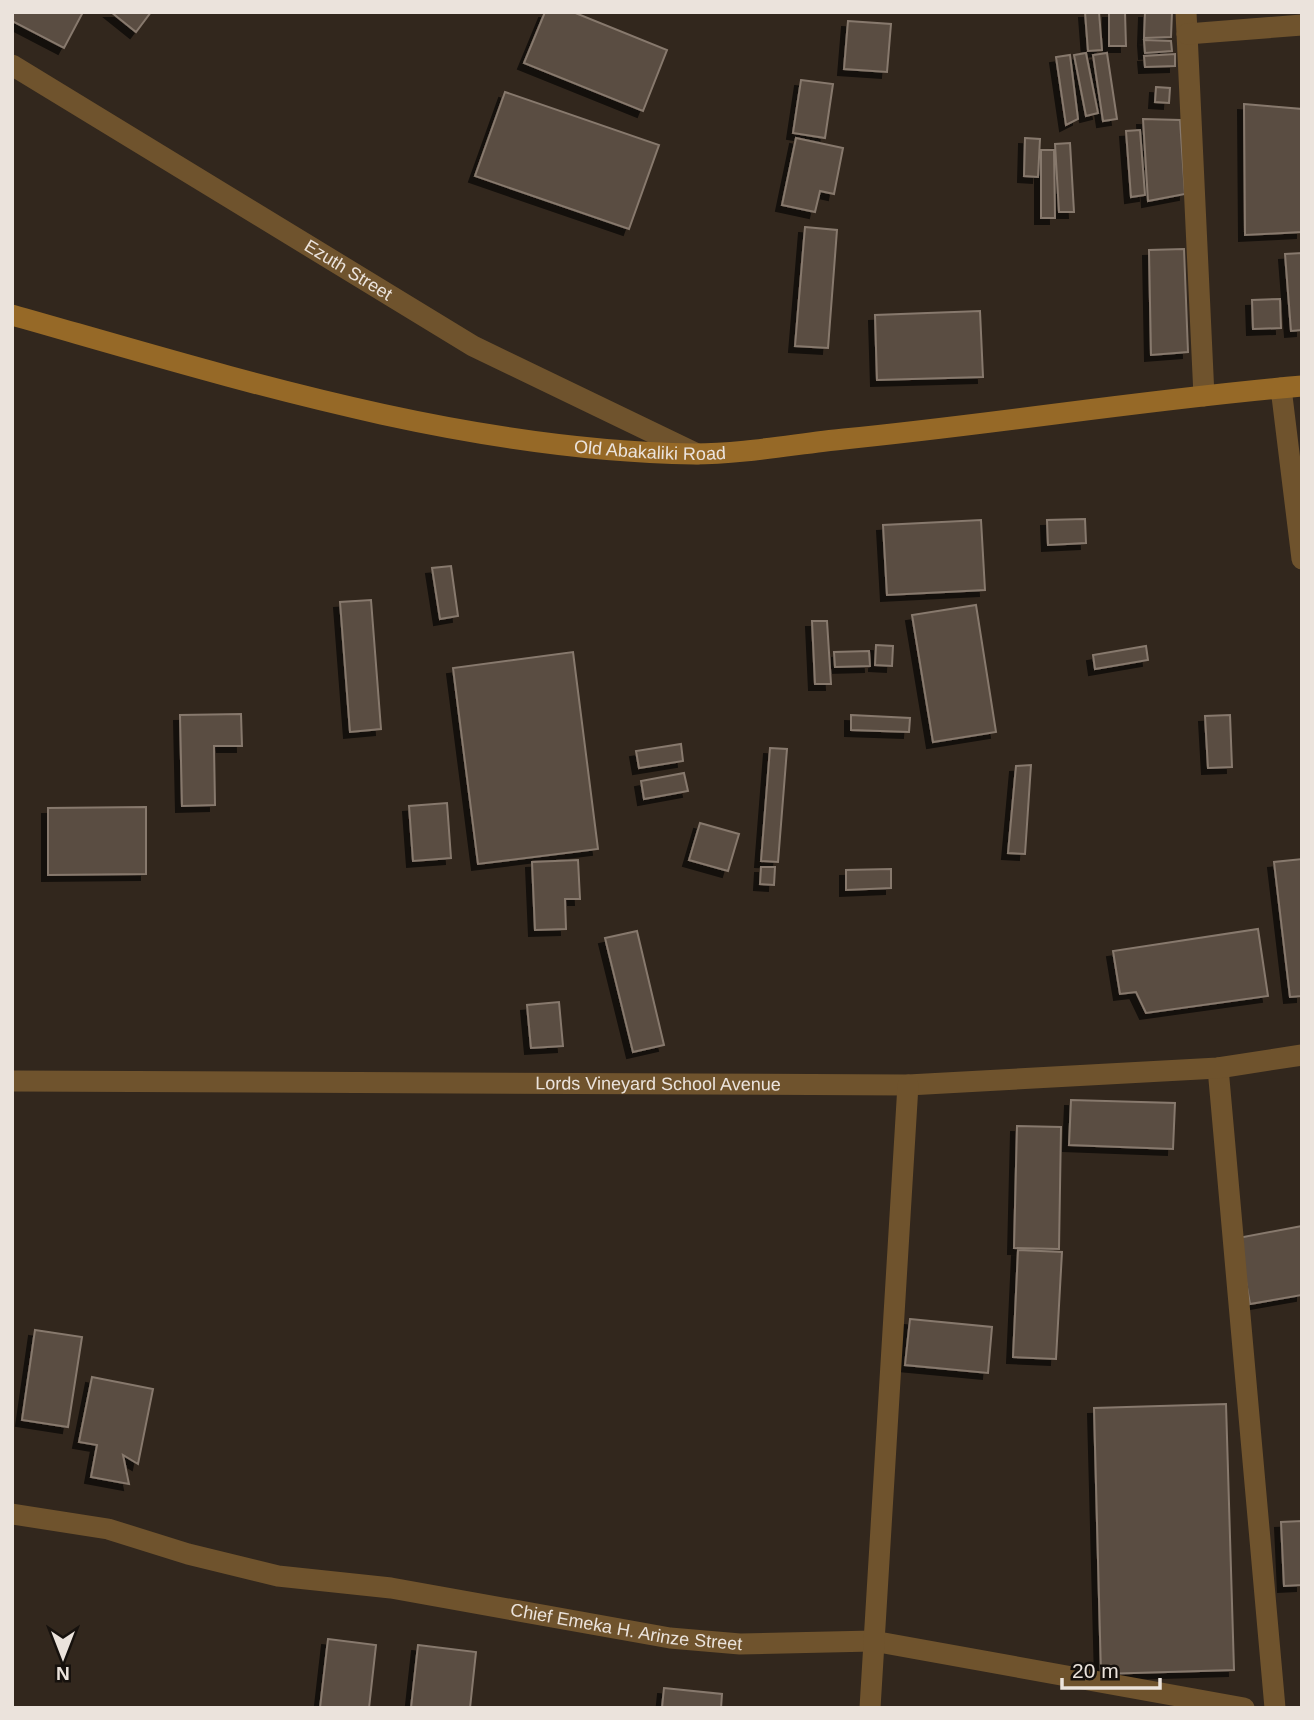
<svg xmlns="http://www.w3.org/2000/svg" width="1314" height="1720" viewBox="0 0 1314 1720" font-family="Helvetica,sans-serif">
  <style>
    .building { fill: #5a4d42; stroke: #87796d; stroke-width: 2; filter: url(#shadow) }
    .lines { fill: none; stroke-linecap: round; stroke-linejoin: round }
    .minor { stroke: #6f532d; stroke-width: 21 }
    .secondary { stroke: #966927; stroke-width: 21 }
    .labels { text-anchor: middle; stroke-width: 7; stroke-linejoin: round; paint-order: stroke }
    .street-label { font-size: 18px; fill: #ebe3dc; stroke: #16110d }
  </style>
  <defs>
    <filter id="shadow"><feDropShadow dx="-6" dy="6" stdDeviation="0" flood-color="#0009"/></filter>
  </defs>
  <rect width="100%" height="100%" fill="#32271d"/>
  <!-- building -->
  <path class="building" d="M12 12H83L64 48 12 21Z
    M111 12H151L136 32Z
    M545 12H573L667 50 643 111 524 63Z
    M1085 12H1099L1102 50 1088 51Z
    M1109 12H1125L1126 46H1109Z
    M1145 12H1172L1171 37 1144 38Z
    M848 21 891 24 887 72 844 69Z
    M1144 40 1171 41 1172 51 1145 53Z
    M1086 53 1098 113 1086 116 1074 55Z
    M1107 53 1117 119 1103 121 1093 55Z
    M1175 54V66L1145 67 1144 56Z
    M1070 55 1078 119 1066 125 1056 57Z
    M801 80 833 84 825 138 793 133Z
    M1156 87 1170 88 1169 103 1155 102Z
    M505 92 659 145 629 229 475 176Z
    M1244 104 1302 109V232L1245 235Z
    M1143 119 1180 120 1185 194 1148 201Z
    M1140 130 1145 195 1131 197 1126 131Z
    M796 138 843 148 834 194 820 191 815 212 782 205Z
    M1025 138 1040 139 1038 177 1024 176Z
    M1070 143 1074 212H1059L1055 144Z
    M1041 150H1054L1055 218H1041Z
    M805 227 837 230 828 348 795 346Z
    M1184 249 1188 352 1151 355 1149 250Z
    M1302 253V330L1291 331 1285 254Z
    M1280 299 1281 328 1253 329 1252 300Z
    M980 311 983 377 877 380 875 315Z
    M1085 519 1086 543 1048 545 1047 520Z
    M981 520 985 590 887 595 883 525Z
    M451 566 458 616 440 619 432 568Z
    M371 600 381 729 350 732 340 602Z
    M976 605 996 732 933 742 912 615Z
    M812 621H827L831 684H815Z
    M876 645 893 646 892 666 875 665Z
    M1146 646 1148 660 1095 669 1093 655Z
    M869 651 870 666 835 667 834 652Z
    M573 652 598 849 478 864 453 668Z
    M241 714 242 746H214L215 805 182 806 180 715Z
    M851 715 910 718 909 732 851 730Z
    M1230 715 1232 767 1208 768 1205 716Z
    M681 744 683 761 639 768 636 751Z
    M770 748 787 749 778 862 761 861Z
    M1031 765 1025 854 1008 853 1016 766Z
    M684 773 688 791 644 799 641 781Z
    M447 803 451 858 413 861 409 806Z
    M146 807V874L48 875V808Z
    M700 823 739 834 728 871 689 860Z
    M1302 859V996L1290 997 1274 862Z
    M578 860 580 899H565L566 929 535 930 532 862Z
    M761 867H775L774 885 760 884Z
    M891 869V888L846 890V870Z
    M1258 929 1268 996 1146 1013 1136 992 1120 994 1113 951Z
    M637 931 664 1045 633 1052 605 938Z
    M559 1002 563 1046 531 1048 527 1005Z
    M1071 1100 1175 1103 1173 1149 1069 1145Z
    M1017 1126 1061 1127 1059 1249 1014 1248Z
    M1302 1226V1295L1250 1304 1238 1238Z
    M1018 1250 1062 1252 1056 1359 1013 1357Z
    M910 1319 992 1327 988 1373 905 1365Z
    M35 1330 82 1337 68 1427 22 1420Z
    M92 1377 153 1389 138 1464 123 1455 129 1484 91 1477 97 1445 79 1442Z
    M1226 1404 1234 1670 1101 1674 1094 1408Z
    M1302 1521V1585L1284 1586 1281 1522Z
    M328 1639 376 1645 369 1708H320Z
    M418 1645 476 1652 470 1708H411Z
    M664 1688 722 1694 721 1708H662Z"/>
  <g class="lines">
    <!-- minor -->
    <g class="minor">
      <path d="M1186 12 1204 396"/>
      <path d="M1187 34 1302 25"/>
      <path id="s1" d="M12 65 473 346 697 454"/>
      <path d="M1281 388 1302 559"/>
      <path d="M1218 1068 1275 1708"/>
      <path id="s2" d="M12 1081 908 1085 1218 1068 1302 1055"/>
      <path id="s3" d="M12 1514 108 1529 188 1554 278 1576 391 1588 670 1638 740 1644 873 1641 1244 1708"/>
      <path d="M870 1708 908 1085"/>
    </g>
    <!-- secondary -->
    <path class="secondary" id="s4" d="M12 315C234 378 461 450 694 454 743 454 795 444 844 439 997 424 1149 399 1302 386"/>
  </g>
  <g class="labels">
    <!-- street labels -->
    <g class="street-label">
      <text dy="6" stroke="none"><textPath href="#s1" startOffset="394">Ezuth Street</textPath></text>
      <text dy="6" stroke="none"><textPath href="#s4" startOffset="654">Old Abakaliki Road</textPath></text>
      <text dy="6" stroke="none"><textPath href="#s2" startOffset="646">Lords Vineyard School Avenue</textPath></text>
      <text dy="6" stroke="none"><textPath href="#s3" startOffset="626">Chief Emeka H. Arinze Street</textPath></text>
    </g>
  </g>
  <!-- border -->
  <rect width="1314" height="1720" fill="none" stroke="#ebe3dc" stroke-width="28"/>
  <!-- north arrow -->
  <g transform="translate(63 1657) rotate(180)" stroke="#16110d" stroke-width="5" paint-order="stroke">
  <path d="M0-5L12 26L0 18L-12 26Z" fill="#ebe3dc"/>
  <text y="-10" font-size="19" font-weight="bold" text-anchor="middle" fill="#ebe3dc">N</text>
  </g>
  <!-- scale -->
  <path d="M1062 1678v10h98v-10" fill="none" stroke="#ebe3dc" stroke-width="3.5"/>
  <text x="1072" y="1678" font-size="21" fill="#ebe3dc" stroke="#16110d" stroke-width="5" paint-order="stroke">20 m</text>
</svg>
